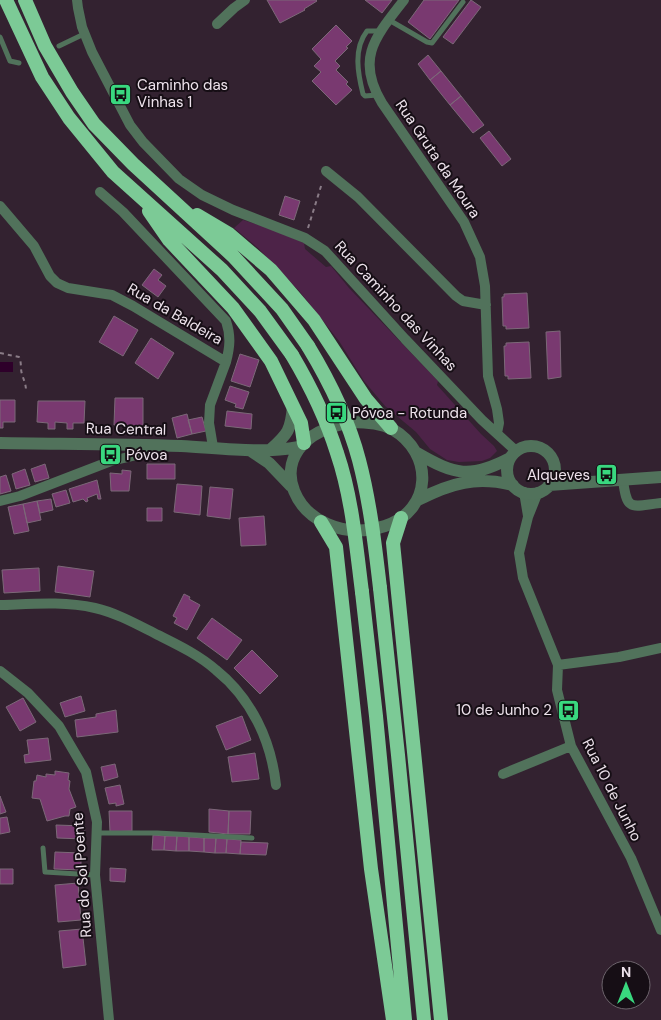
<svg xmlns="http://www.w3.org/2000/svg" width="661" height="1020" viewBox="0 0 661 1020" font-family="'DM Sans',sans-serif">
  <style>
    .green { fill: #4d2348 }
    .water { fill: #2e002a }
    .building { fill: #793970; stroke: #7c6878 }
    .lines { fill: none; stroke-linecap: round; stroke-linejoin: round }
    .path { stroke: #8a7c87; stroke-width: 2; stroke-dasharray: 4 4; stroke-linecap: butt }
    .service { stroke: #51725b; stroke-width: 5 }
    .minor { stroke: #51725b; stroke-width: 10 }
    .tertiary { stroke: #51725b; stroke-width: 12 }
    .trunk { stroke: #7cca96; stroke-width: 14 }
    .trunk-bridge { stroke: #7cca96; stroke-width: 14 }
    .labels { text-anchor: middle; stroke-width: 4; stroke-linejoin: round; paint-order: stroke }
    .poi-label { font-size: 15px; fill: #ede2eb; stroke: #160e15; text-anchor: start }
    .street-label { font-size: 15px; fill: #ede2eb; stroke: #160e15 }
  </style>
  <rect width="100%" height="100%" fill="#332230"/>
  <!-- green -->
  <path class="green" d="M243 220 272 229 304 243 305 249 326 267 331 266 349 288 438 381 437 385 481 434 494 446 497 451 490 458 482 461 459 462 447 460 430 449 416 432 385 406 364 381 339 341 300 292 258 248 234 228Z"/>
  <!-- water -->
  <path class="water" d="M0 362H13V372H0Z"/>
  <!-- building -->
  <path class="building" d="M267 0H316L317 1 304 9 305 10 280 23Z
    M365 0H392L382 13Z
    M424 0H459L430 39 408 22Z
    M471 0 481 7 453 44 443 37Z
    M336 25 352 41 346 47 348 48 335 61 340 66 336 70 348 82 346 84 352 90 336 105 312 81 321 72 314 66 321 59 312 49Z
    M428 55 441 71 430 80 418 64Z
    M441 71 461 96 450 105 430 80Z
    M461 96 484 125 473 133 450 105Z
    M489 131 511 159 502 166 480 138Z
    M285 196 300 201 294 220 279 215Z
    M154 269 162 275 158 280 166 286 158 297 142 285Z
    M527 293 529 328 506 329V326H503L502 297H504V294Z
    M114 316 138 330 123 356 99 342Z
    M560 331 561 377 548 379 546 332Z
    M151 338 174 353 158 379 135 363Z
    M529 342 531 378 508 379V376H505L504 346H506V343Z
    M240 354 259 360 250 387 231 381Z
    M230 386 249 392 243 409 235 407 236 404 225 400Z
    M115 398H143V426L114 425Z
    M0 400H15V422H3V428H0Z
    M38 401H85L84 423H73V429H67V423L55 422V429H48V423L37 422Z
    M227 411 252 414 251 429 225 426Z
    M187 414 192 434 177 438 172 418Z
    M202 417 206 431 192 434 188 420Z
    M45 464 49 478 35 482 31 469Z
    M147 464H175V479H147Z
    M25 469 30 485 16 489 12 474Z
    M122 470 131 471 129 491H111L110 473 122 474Z
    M6 475 11 491 0 494V477Z
    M97 480 101 499H98L97 494 87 498 88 501 86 502 83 499 73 502 69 489Z
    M177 484 202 486 200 515 174 512Z
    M210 487 233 489 230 519 207 516Z
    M66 490 70 503 56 507 52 494Z
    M51 499 53 510 40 513 37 501Z
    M37 501 41 520 27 523 23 504Z
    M23 504 29 531 14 534 8 507Z
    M147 508H162V521H147Z
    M264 516 266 545 241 546 239 518Z
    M58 566 94 571 90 597 55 592Z
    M39 568 40 591 4 593 2 570Z
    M184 594 190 597 189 599 200 605 187 630 174 623 177 618 173 616Z
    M212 618 242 640 227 660 197 638Z
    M252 650 278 676 260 694 234 668Z
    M81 696 85 711 65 717 60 703Z
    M23 698 36 722 20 731 6 707Z
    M116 710 118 732 77 737 75 720 96 717V714Z
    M242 716 251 740 226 750 216 726Z
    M48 738 51 760 25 763 24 755 29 754 27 740Z
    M255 753 259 779 232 782 228 757Z
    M115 764 118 777 104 781 101 767Z
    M55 771 69 773 68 780 70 781 69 789 76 807 70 809 69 816H65L47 821 40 799 32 798 34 781H36L37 775 46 777V774L55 775Z
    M120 785 124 804 116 806V803L109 804 105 788Z
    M0 796 6 812 0 814Z
    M209 809 229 811 228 834 209 832Z
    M109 811H132V831L110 832Z
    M229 811H251L250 834H228Z
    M7 817 10 832 0 834V818Z
    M56 825 85 826 84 839 57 838Z
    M153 835 165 836 164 850H152Z
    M165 836H177L176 851 164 850Z
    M177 836 189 837V851H176Z
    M189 837 204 838V852L189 851Z
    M204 838H216L215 853 204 852Z
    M216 838 227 839 226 853H215Z
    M227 839 241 840 240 854 226 853Z
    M241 842 268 843 266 855 240 854Z
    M55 852 81 853V870L54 869Z
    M110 868 126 869 125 882 110 881Z
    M0 869H13V884H0Z
    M78 883 81 920 58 922 55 885Z
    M82 929 86 965 63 968 59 931Z"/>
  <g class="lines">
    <!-- path -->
    <path class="path" d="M308 228 322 183
      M0 353 19 357C22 363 20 368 22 374 24 381 26 384 26 391"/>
    <!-- service -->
    <path class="service" d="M389 20 427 42 432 43 463 2
      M0 37 10 61 19 63
      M59 46 84 34
      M377 95 365 96 363 94C358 74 353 49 367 31H379
      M98 833H157L252 838
      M43 848 45 872 95 875"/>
    <!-- minor -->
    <path class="minor" d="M77 0 78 8 82 27 92 52 130 125 143 142 179 179 202 195 233 210 305 238 325 251 405 339 482 420 516 451
      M404 0C376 36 355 58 382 103L464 222 480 257 485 286 488 376 497 409 499 423 497 433
      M217 24 234 8 245 0
      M326 171 358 197 456 296 463 301 486 305
      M100 192 123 212 226 321C231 336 230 347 226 362
      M0 206 34 246 50 276 57 283 68 288 112 295 133 306 226 362 210 405 209 423 213 447
      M623 480C627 513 632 506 661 503
      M524 492 528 516
      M538 492 528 517 519 553 523 578 558 665 557 690 571 746 631 858 661 930
      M0 501 20 496 111 461 137 455 152 445
      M0 605C32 604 63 601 95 608 117 613 138 625 158 635 178 645 199 655 216 670 251 698 271 740 276 785
      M558 665 619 657 661 648
      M0 671 28 693 59 726 86 772 97 822 95 875 109 1020
      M503 774 571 746"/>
    <!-- tertiary -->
    <path class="tertiary" d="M352 422C365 422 380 423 392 429 434 453 433 510 385 526 297 554 242 440 352 422Z
      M0 443C60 444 120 444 181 446 220 448 260 454 299 447
      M507 470a24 24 0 1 1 48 0a24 24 0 1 1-48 0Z
      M270 450C288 434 291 430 293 406
      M251 451 269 463 291 486
      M417 453C455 475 470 479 510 458
      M549 485 661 477
      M418 500C451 483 476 476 513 485"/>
    <!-- trunk -->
    <path class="trunk" d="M6 0 42 77 69 118 113 172 222 270 260 311 292 355
      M25 0 45 46 72 92 94 124 133 164 233 256 282 309 308 346
      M149 211 169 240 233 308 271 361 301 423 304 443
      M197 215 229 234 271 270 314 320 366 399 391 428
      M401 518 393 543 441 1020
      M321 522 336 547 371 869 393 1020
      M380 588 398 755 424 1020
      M362 592 376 716 405 1020"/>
    <!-- trunk-bridge -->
    <path class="trunk-bridge" d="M308 346C328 379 349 422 359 460 370 502 375 545 380 588
      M292 355C311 387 326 418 337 453 352 497 356 545 362 592"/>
  </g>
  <!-- icons -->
  <defs>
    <symbol id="bus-square" viewBox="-11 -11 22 22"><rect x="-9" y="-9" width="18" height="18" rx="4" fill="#39d87f" stroke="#160e15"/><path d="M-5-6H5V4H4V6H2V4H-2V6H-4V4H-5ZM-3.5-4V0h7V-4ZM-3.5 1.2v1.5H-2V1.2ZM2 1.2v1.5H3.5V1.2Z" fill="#111"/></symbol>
  </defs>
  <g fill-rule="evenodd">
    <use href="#bus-square" x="108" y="82" width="25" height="25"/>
    <use href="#bus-square" x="324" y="400" width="25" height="25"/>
    <use href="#bus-square" x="98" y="442" width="25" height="25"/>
    <use href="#bus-square" x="594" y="462" width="25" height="25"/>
    <use href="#bus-square" x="556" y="698" width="25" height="25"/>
  </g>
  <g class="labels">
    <!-- poi labels -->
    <g class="poi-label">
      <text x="137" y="90">Caminho das<tspan x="137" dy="17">Vinhas 1</tspan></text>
      <text x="352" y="418">Póvoa - Rotunda</text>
      <text x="126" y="460">Póvoa</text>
      <text x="590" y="480" text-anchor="end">Alqueves</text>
      <text x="552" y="715" text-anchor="end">10 de Junho 2</text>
    </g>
    <!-- street labels -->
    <g class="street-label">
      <text transform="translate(438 159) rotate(56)" y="5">Rua Gruta da Moura</text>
      <text transform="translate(396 306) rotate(47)" y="5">Rua Caminho das Vinhas</text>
      <text transform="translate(175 314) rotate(30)" y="5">Rua da Baldeira</text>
      <text transform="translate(126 429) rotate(1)" y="5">Rua Central</text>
      <text transform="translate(612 790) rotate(63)" y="5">Rua 10 de Junho</text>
      <text transform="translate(82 875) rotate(-94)" y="5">Rua do Sol Poente</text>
    </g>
  </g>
  <!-- north arrow -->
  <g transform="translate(626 985)"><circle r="24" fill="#160e15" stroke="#6c636b"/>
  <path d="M0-4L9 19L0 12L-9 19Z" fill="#39d87f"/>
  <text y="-8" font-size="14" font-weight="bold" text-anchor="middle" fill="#ede2eb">N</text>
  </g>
</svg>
